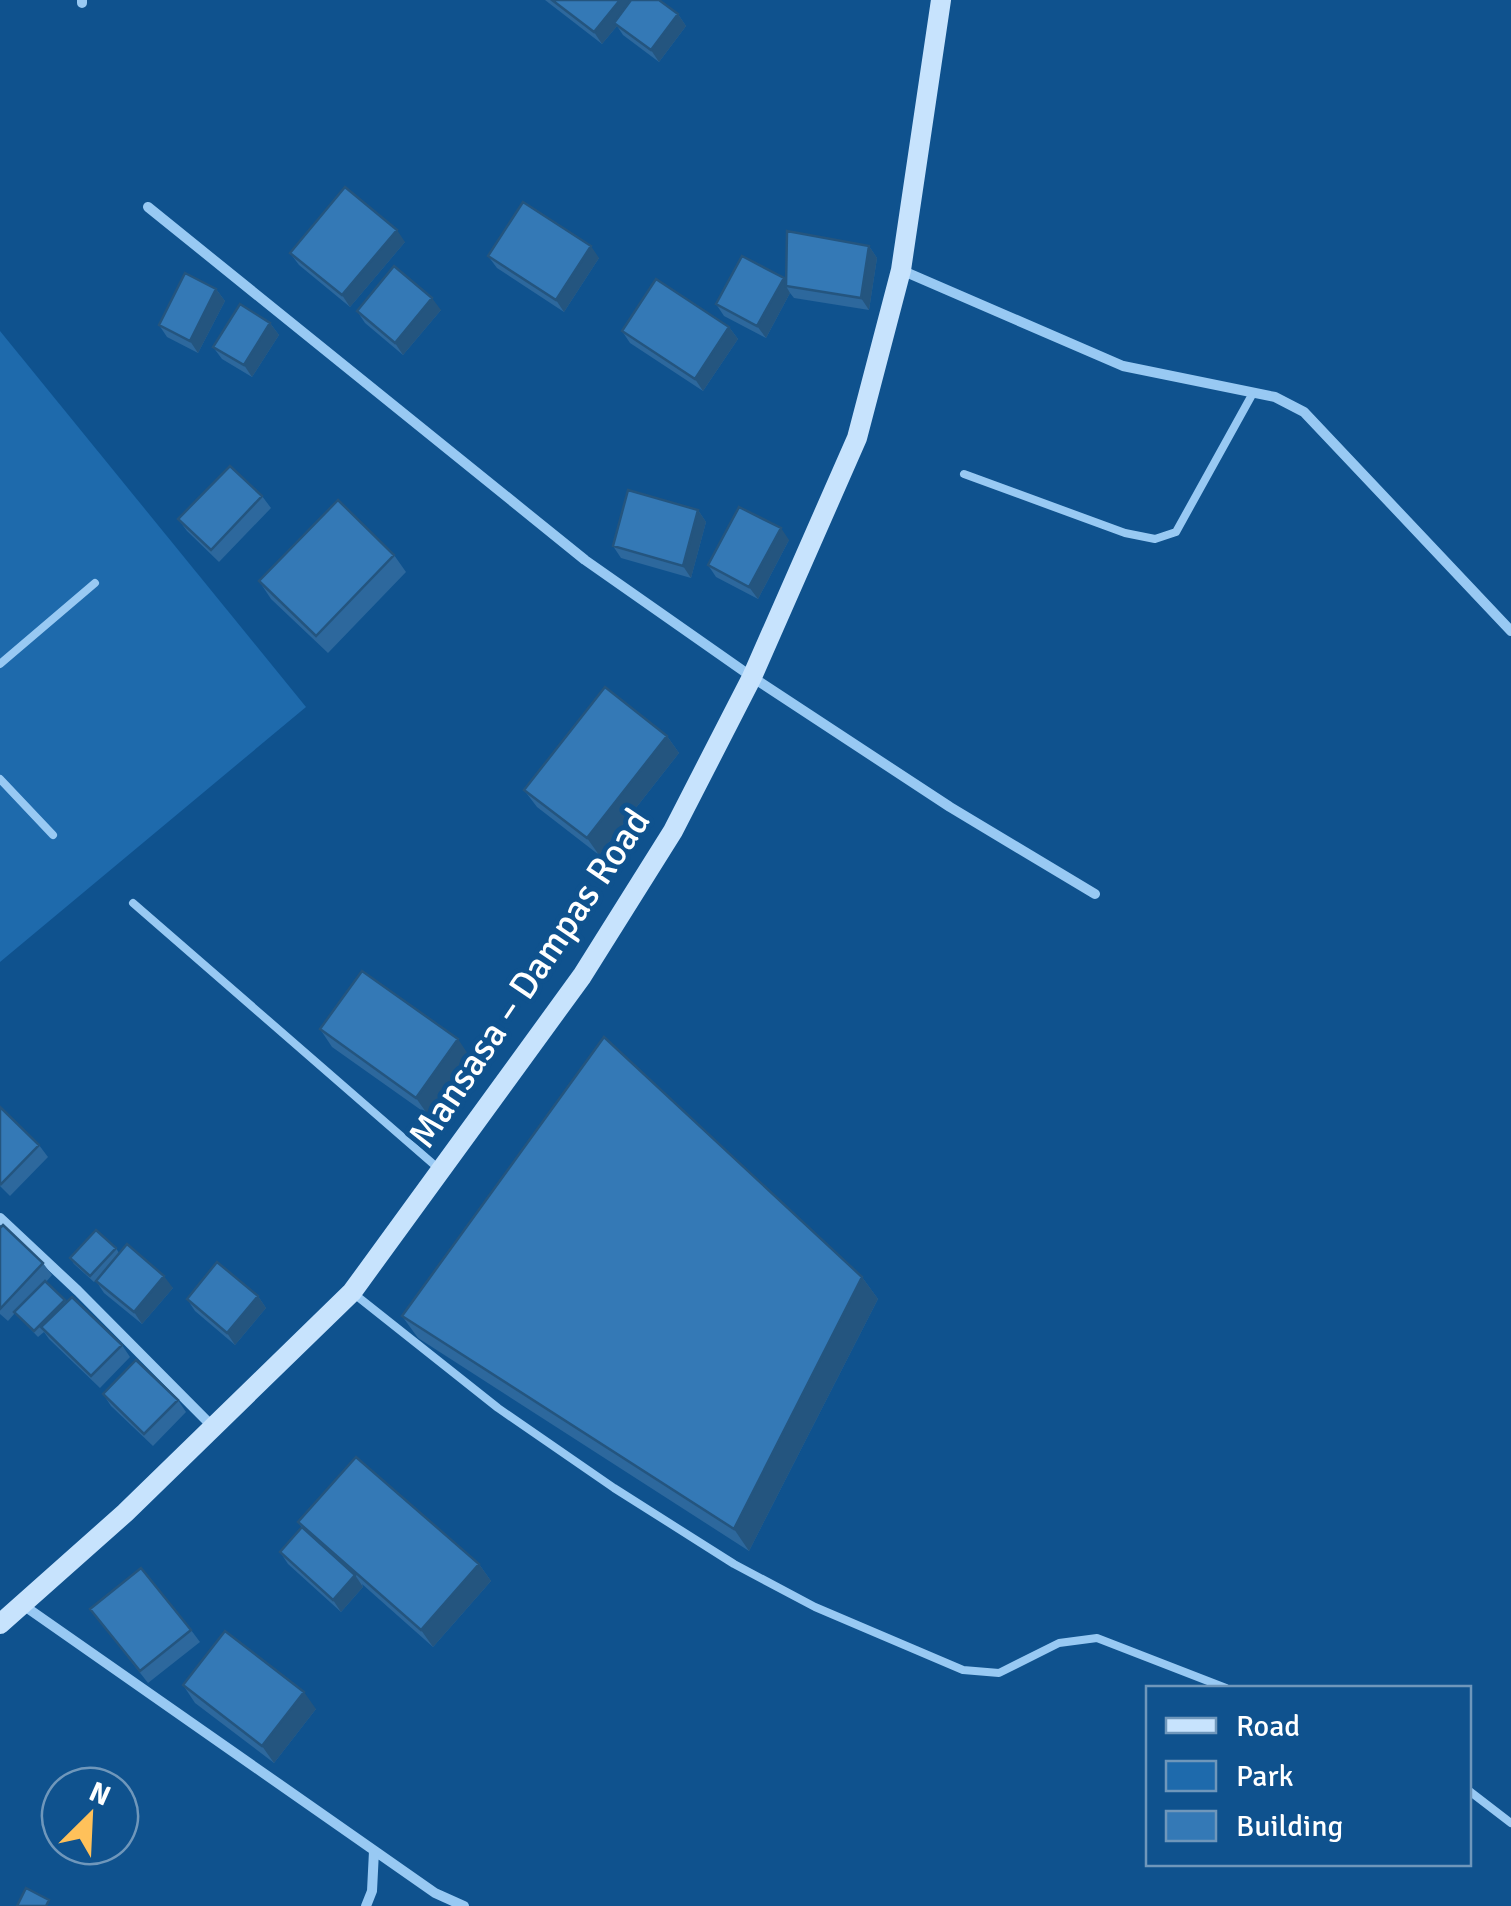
<svg xmlns="http://www.w3.org/2000/svg" width="1511" height="1906" viewBox="0 0 1511 1906" font-family="Signika,sans-serif">
  <style>
    .green { fill: #1e6aac }
    .lines { fill: none; stroke-linecap: round; stroke-linejoin: round }
    .lane { stroke: #98c9f3; stroke-width: 8 }
    .street { stroke: #98c9f3; stroke-width: 10 }
    .secondary { stroke: #c7e3fd; stroke-width: 20 }
    .wall { fill: #2d689d }
    .shaded-wall { fill: #24557f }
    .building { fill: #3479b6; stroke: #24557f; stroke-width: 2.5 }
    .labels { text-anchor: middle; stroke-width: 10; stroke-linejoin: round; paint-order: stroke }
    .street-label { font-size: 38px; fill: #fff; stroke: #0f528e }
  </style>
  <rect width="100%" height="100%" fill="#0f528e"/>
  <!-- green -->
  <path class="green" d="M0 331 306 707 0 962Z"/>
  <g class="lines">
    <!-- lane -->
    <path class="lane" d="M964 474 1125 533 1155 539 1176 532 1253 393
      M0 664 95 583
      M0 779 53 835
      M133 903 439 1169
      M353 1293 498 1408 614 1488 734 1564 815 1607 963 1670 999 1673 1059 1643 1097 1638 1226 1688
      M1468 1790 1511 1823"/>
    <!-- street -->
    <path class="street" d="M82 3V0
      M148 207 585 560 752 677 950 807 1095 894
      M901 270 1123 366 1275 397 1304 412 1511 631
      M0 1218 78 1291 213 1427
      M23 1605 435 1893 464 1906
      M366 1906 372 1891 374 1851"/>
    <!-- secondary -->
    <path class="secondary" d="M0 1624 125 1513 352 1292 582 976 673 831 752 677 857 438 901 270 941 0"/>
  </g>
  <!-- wall -->
  <path class="wall" d="M545 0H659L678 14 686 26 659 62 623 35 617 26 602 44Z
    M405 242 350 307 299 265 290 253Z
    M869 246 877 258 869 310 794 298 790 293 766 338 724 316 716 304 786 281Z
    M488 256 599 258 564 312 497 268Z
    M216 289 225 301 198 353 167 337 159 325Z
    M441 310 403 355 365 323 357 311Z
    M270 323 279 335 252 377 222 359 213 347Z
    M729 327 738 339 703 391 630 343 622 331Z
    M262 496 271 508 219 562 187 531 178 519Z
    M698 510 706 522 691 578 621 558 613 546Z
    M789 540 758 599 716 577 708 565Z
    M394 555 406 572 328 653 271 599 259 581Z
    M667 736 679 753 599 855 537 807 524 790Z
    M320 1029 470 1057 428 1115 332 1047Z
    M0 1107 39 1145 48 1157 10 1196 0 1186Z
    M0 1228 43 1263 52 1275 46 1282 66 1302 122 1345 130 1357 100 1388 49 1339 44 1332 38 1337 15 1313 8 1321 0 1314Z
    M116 1248 119 1253 173 1288 142 1324 104 1293 96 1281 98 1278 94 1282 74 1264 70 1258Z
    M862 1277 878 1299 749 1551 418 1338 402 1316Z
    M258 1296 266 1308 235 1345 195 1311 187 1299Z
    M103 1394 178 1400 186 1412 153 1446 111 1406Z
    M298 1522 479 1564 491 1581 433 1647 362 1584 363 1587 341 1612 288 1564 280 1552 302 1528Z
    M90 1609 191 1630 200 1642 148 1683Z
    M183 1685 316 1709 274 1763 195 1703Z"/>
  <!-- shaded-wall -->
  <path class="shaded-wall" d="M620 0H638L614 23 617 26 602 44 594 32Z
    M678 14 686 26 659 62 651 50Z
    M397 230 405 242 350 307 342 295Z
    M591 246 599 258 564 312 556 300Z
    M869 246 877 258 869 310 861 298Z
    M784 278 790 287 786 286 790 293 766 338 757 326Z
    M216 289 225 301 198 353 190 341Z
    M432 298 441 310 403 355 395 343Z
    M270 323 279 335 252 377 244 365Z
    M729 327 738 339 703 391 695 379Z
    M698 510 706 522 691 578 683 566Z
    M781 528 789 540 758 599 749 587Z
    M667 736 679 753 599 855 587 838Z
    M458 1039 470 1057 428 1115 416 1098Z
    M164 1276 173 1288 142 1324 134 1312Z
    M862 1277 878 1299 749 1551 734 1529Z
    M258 1296 266 1308 235 1345 227 1333Z
    M479 1564 491 1581 433 1647 421 1630Z
    M355 1575 363 1587 341 1612 333 1600Z
    M304 1692 316 1709 274 1763 262 1746Z"/>
  <!-- building -->
  <path class="building" d="M552 0H620L594 32Z
    M631 0H659L678 14 651 50 614 23Z
    M345 187 397 230 342 295 290 253Z
    M523 202 591 246 556 300 488 256Z
    M787 231 869 246 861 298 786 286Z
    M742 256 784 278 757 326 716 304Z
    M394 266 432 298 395 343 357 311Z
    M185 273 216 289 190 341 159 325Z
    M656 279 729 327 695 379 622 331Z
    M240 304 270 323 244 365 213 347Z
    M230 466 262 496 211 550 178 519Z
    M628 490 698 510 683 566 613 546Z
    M338 500 394 555 316 636 259 581Z
    M739 507 781 528 749 587 708 565Z
    M605 687 667 736 587 838 524 790Z
    M362 971 458 1039 416 1098 320 1029Z
    M604 1037 862 1277 734 1529 402 1316Z
    M0 1107 39 1145 1 1184 0 1182Z
    M3 1225 43 1263 0 1309V1228Z
    M96 1230 116 1248 90 1276 70 1258Z
    M127 1244 164 1276 134 1312 96 1281Z
    M217 1262 258 1296 227 1333 187 1299Z
    M45 1281 65 1300 34 1331 14 1312Z
    M72 1297 122 1345 91 1376 41 1327Z
    M136 1360 178 1400 144 1434 103 1394Z
    M356 1457 479 1564 421 1630 298 1522Z
    M302 1527 355 1575 333 1600 280 1552Z
    M141 1568 191 1630 140 1671 90 1609Z
    M225 1631 304 1692 262 1746 183 1685Z
    M26 1888 49 1900 46 1906H17Z"/>
  <g class="labels">
    <!-- street labels -->
    <g class="street-label">
      <text transform="translate(529 978) rotate(-56)" y="13">Mansasa – Dampas Road</text>
    </g>
  </g>
  <!-- legend -->
  <rect x="1146" y="1686" width="325" height="180" fill="#0f528e" stroke="#6f97bb" stroke-width="2.5"/>
  <rect x="1166" y="1718" width="50" height="15" fill="#c7e3fd" stroke="#6f97bb" stroke-width="2.5"/>
  <text x="1236" y="1736" font-size="30" fill="#ffffff">Road</text>
  <rect x="1166" y="1761" width="50" height="30" fill="#1e6aac" stroke="#6f97bb" stroke-width="2.5"/>
  <text x="1236" y="1786" font-size="30" fill="#ffffff">Park</text>
  <rect x="1166" y="1811" width="50" height="30" fill="#3479b6" stroke="#6f97bb" stroke-width="2.5"/>
  <text x="1236" y="1836" font-size="30" fill="#ffffff">Building</text>
  <!-- north arrow -->
  <g transform="translate(90 1816) rotate(24)"><circle r="48" fill="#0f528e" stroke="#6f97bb" stroke-width="2.5"/>
  <path d="M0-8L18 38L0 25L-18 38Z" fill="#ffc15a"/>
  <text y="-15" font-size="28" font-weight="bold" text-anchor="middle" fill="#ffffff">N</text>
  </g>
</svg>
